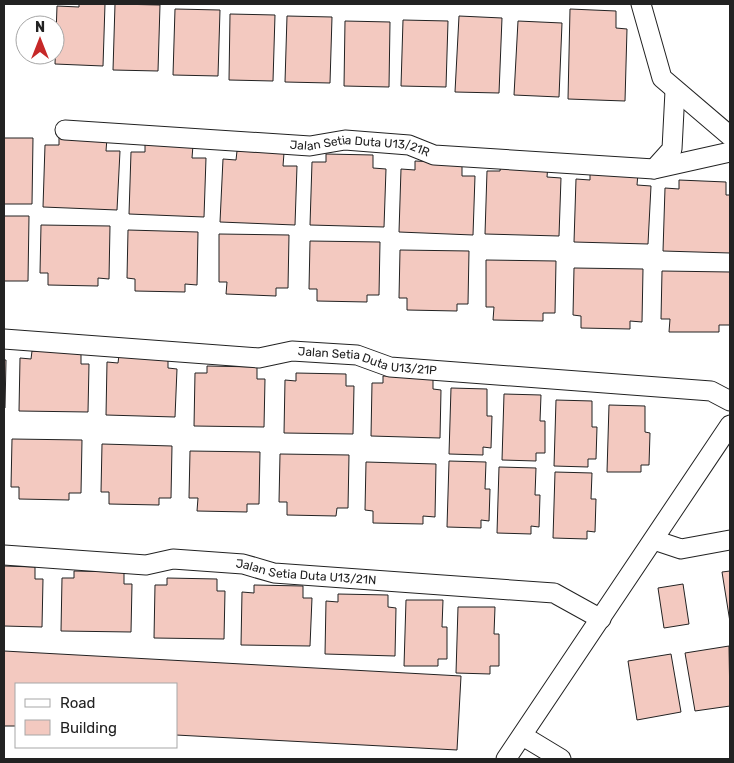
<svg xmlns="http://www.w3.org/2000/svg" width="734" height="763" viewBox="0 0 734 763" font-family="Rubik,sans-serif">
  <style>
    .building { fill: #f3c9c0; stroke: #222 }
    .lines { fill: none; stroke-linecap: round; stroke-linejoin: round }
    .minor-casing { stroke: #222; stroke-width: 21 }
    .minor { stroke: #fff; stroke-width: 19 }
    .labels { text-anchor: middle; stroke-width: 4; stroke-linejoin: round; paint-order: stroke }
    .street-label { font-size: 12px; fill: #222; stroke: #fff }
  </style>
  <rect width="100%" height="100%" fill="#fff"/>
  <!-- building -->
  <path class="building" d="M79 4H105L103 66 55 64 57 6 79 7Z
    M115 4 160 5 158 71 113 70Z
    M175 9 220 10 218 76 173 75Z
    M570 9 616 11V28L627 29 625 101 568 99Z
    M230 14 275 15 273 81 229 80Z
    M287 16 332 17 330 83 285 82Z
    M459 16 502 18 499 93 455 92Z
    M403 20 448 21 446 87 401 86Z
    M345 21 390 22 389 87 344 86Z
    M518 21 562 23 559 97 514 95Z
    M59 136 107 138 106 151H120L117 210 43 207 45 145H59Z
    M4 138H33L32 204H4Z
    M145 144 193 145 192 158H206L204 217 129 214 131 152H145Z
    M237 151 284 153 283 166H297L295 225 220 222 223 159 236 160Z
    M326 154 373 155V168L386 169 384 227 310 225 312 162H326Z
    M415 161 462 163V176H475L473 235 399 232 401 169 415 170Z
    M501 163 548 164 547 177 561 178 559 236 485 234 487 171H500Z
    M590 171 638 173 637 185 651 186 648 244 574 242 576 179 590 180Z
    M679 180 726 182V195H730V253L663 251 665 188 679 189Z
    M4 216H29L28 281H4Z
    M41 225 110 226 109 279 98 278V286L48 285V273H40Z
    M128 230 198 232 197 285 185 284V292L135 291V279L127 278Z
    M219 234 289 235 288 288H276V296L226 294 227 282H219Z
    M310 241 380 242 379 295H367V302L317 301V289H309Z
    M400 250 469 251 468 304H457V311L407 310V298H399Z
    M486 260 556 261 555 313H543V321L493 320 494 307H486Z
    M574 268 643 269 642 322 630 321V329L581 328V316L573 315Z
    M662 271 730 272V325H719V332H669L670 319H661Z
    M32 351 81 352V364H89L88 412 19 411 20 358 31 359Z
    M119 355 168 356V368L177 369 175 417 106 415 107 362 118 363Z
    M4 360H6L5 408H4Z
    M207 366 257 367V379H265L264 427 194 426 195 373H207Z
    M296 373 346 374V386H354L353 434 284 433 285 380 296 381Z
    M383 376 433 377V389L441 390 440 438 371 436 372 383H383Z
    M451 388 487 389V416H492L491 448 483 447V455L449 454Z
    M504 394 541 395 540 421H545V453H536V461L502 460Z
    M556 400 592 401V427H597L596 459H588V467L554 466Z
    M609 405 645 406V432L650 433 649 465H641V472H607Z
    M12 439 82 440 81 493H69V500L19 499V487H11Z
    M102 444 172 446 171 498H159V505L109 504V492H101Z
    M190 451 260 452 259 504H247V512L197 511 198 498H189Z
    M280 454 349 455 348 508H337L336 516 287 515V502H279Z
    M449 461 486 462 485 489H490L489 521 481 520V528L447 527Z
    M366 462 436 464 435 517 423 516V524L373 523V511L365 510Z
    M499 467 536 468 535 495H540L539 527 531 526V534L497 533Z
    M555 472 592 473 591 499H596L595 532 587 531V539L553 538Z
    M4 566 35 567V579H43L42 627 4 626Z
    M74 571 124 572V584H132L131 632 61 631 62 578H74Z
    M730 571V622L722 572Z
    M167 578 217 579V591H225L224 639 154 638 155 585H167Z
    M683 584 689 624 664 628 658 588Z
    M254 585 303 586V598H312L310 646 241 645 242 592 254 593Z
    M338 594 388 595V607L396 608 395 656 325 654 326 601 338 602Z
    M406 600H443L442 627H447V659H438V666H404Z
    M458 607H495L494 634H499V666H490V674L456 673Z
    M729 646 730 706 695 711 685 653Z
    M4 651 461 676 457 750 176 735V684H16V726H4Z
    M671 654 681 712 637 720 628 661Z"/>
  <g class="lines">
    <defs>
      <g id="minor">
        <path d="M641 4 662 78 730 136"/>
        <path id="s1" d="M65 130 310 146 345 140 409 145 434 155 654 169 730 152"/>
        <path d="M654 169 672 149 675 91"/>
        <path id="s2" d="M4 339 259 358 292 351 357 355 390 367 711 391 730 401"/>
        <path d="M654 540 681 549 730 540"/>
        <path id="s3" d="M4 555 146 565 173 559 243 564 274 573 554 593 601 619"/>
        <path d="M523 736 561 759"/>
        <path d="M506 759 730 425"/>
      </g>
    </defs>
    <!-- minor casing -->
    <use href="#minor" class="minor-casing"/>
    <!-- minor -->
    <use href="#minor" class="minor"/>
  </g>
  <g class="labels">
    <!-- street labels -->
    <g class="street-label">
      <text dy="4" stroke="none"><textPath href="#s1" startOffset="296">Jalan Setia Duta U13/21R</textPath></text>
      <text dy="4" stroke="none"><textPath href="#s2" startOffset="366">Jalan Setia Duta U13/21P</textPath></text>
      <text dy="4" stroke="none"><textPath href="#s3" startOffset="304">Jalan Setia Duta U13/21N</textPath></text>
    </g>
  </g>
  <!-- border -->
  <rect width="734" height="763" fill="none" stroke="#222222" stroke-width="10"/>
  <!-- legend -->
  <rect x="15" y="683" width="162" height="65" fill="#ffffff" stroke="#a7a7a7"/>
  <rect x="25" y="699" width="25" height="8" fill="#ffffff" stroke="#a7a7a7"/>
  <text x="60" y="708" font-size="15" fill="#222222">Road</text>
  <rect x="25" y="720" width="25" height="15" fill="#f3c9c0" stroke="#a7a7a7"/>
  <text x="60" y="733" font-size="15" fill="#222222">Building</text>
  <!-- north arrow -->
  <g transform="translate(40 40)"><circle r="24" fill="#ffffff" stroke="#a7a7a7"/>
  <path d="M0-4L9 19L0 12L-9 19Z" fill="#c62828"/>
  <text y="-8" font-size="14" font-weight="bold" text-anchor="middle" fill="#222222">N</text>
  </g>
</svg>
